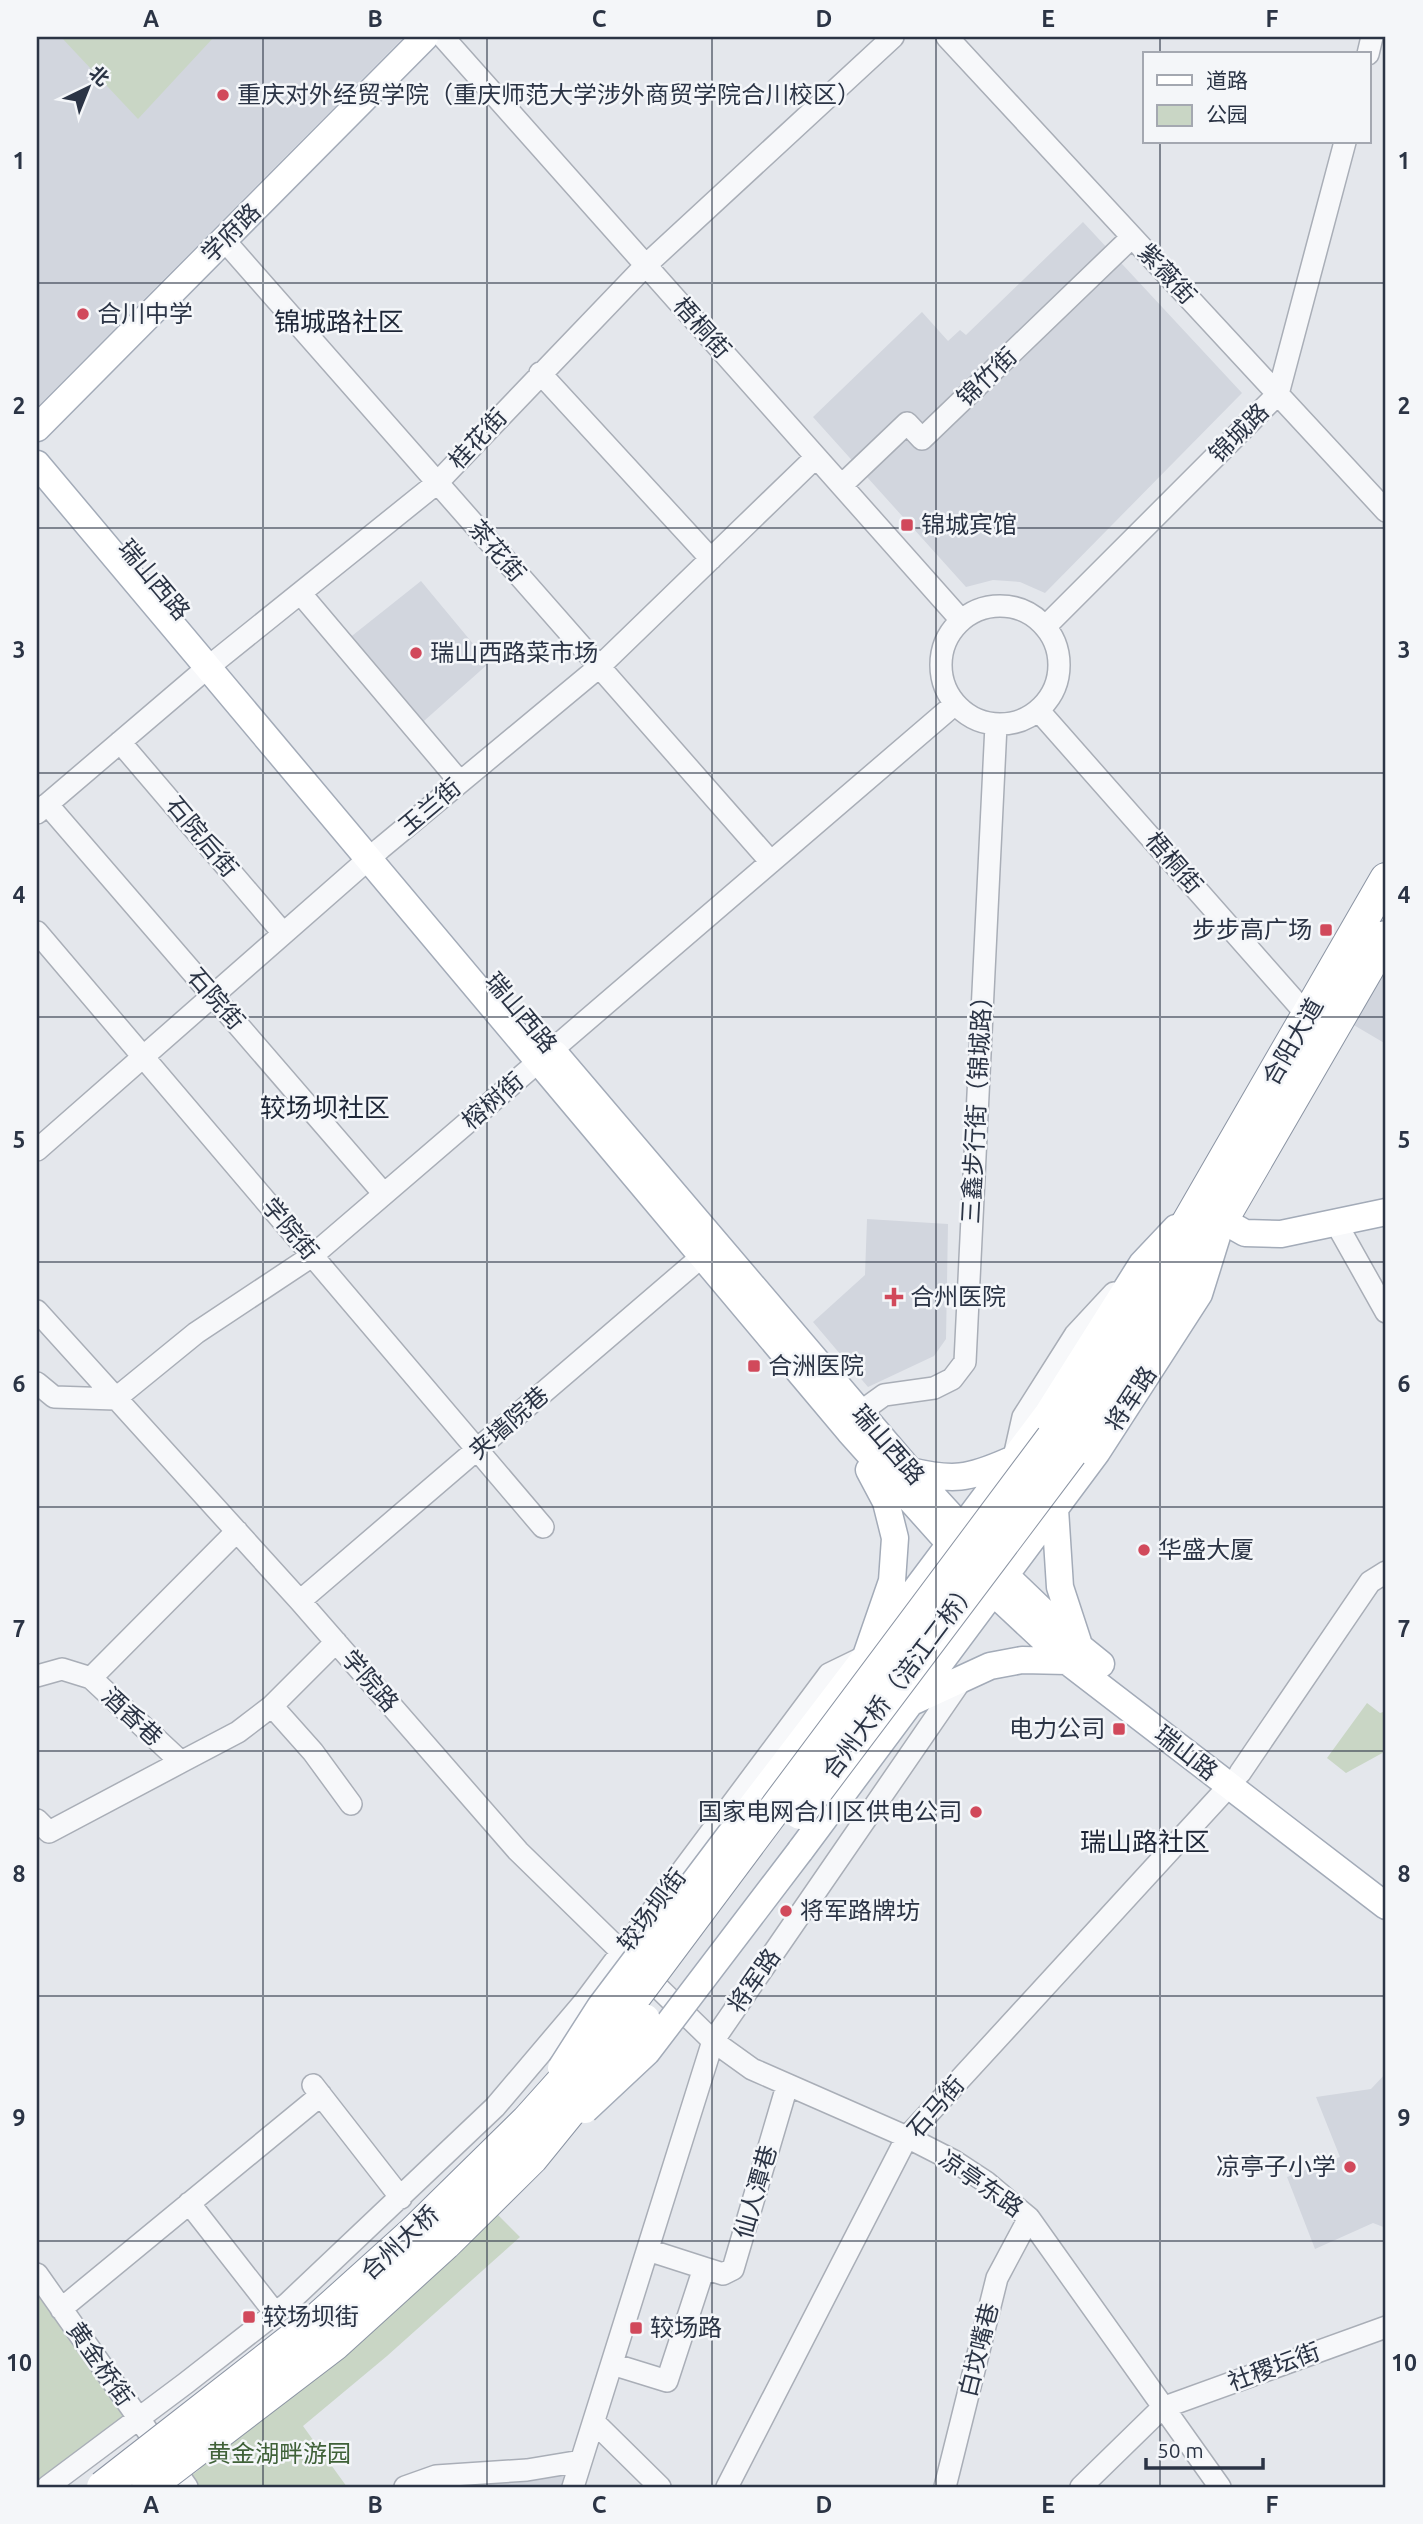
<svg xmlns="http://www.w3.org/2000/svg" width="1423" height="2524" viewBox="0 0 1423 2524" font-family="Ubuntu,'Noto Sans SC',sans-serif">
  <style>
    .built { fill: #d2d6de }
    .green { fill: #c9d6c5 }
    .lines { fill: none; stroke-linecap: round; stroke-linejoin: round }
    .minor-casing { stroke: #a9aeb7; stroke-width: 24 }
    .major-casing { stroke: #a3abb8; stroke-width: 29 }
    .highway-casing { stroke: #8b94a3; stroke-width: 34 }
    .minor { stroke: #f7f8fa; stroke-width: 21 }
    .major { stroke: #fff; stroke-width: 26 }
    .highway { stroke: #fff; stroke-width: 32 }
    .major-bridge-casing { stroke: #a3abb8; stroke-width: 29; stroke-linecap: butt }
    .highway-bridge-casing { stroke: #8b94a3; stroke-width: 34; stroke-linecap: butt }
    .major-bridge { stroke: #fff; stroke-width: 26 }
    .highway-bridge { stroke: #fff; stroke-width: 32 }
    .grid { fill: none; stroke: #2b3445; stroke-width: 2; stroke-opacity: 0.55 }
    .poi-dot { fill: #d1495b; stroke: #f4f6f9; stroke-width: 2.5 }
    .labels { text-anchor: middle; stroke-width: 5; stroke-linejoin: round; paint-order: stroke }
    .poi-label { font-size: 24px; fill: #2b3445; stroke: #f4f6f9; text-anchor: start }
    .street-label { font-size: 24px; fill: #2b3445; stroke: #f4f6f9 }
    .park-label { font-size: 24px; fill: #3f6138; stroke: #f4f6f9 }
    .neighbourhood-label { font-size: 26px; fill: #1d2536; stroke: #f4f6f9 }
    .neatline { fill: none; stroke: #2b3445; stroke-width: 2.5 }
    .grid-label { font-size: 23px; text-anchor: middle; font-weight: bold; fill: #2b3445 }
  </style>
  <rect width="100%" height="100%" fill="#e4e7ec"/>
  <!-- built -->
  <path class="built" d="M37 37H404L37 407Z
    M1083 222 1242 393 1045 593 1020 582 993 580 966 587 813 417 922 312 948 341 960 330 966 335Z
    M421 581 489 663 415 729 343 643Z
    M1386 956V1044L1347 1021Z
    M867 1219 948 1224 946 1339 934 1356 868 1387 813 1322 865 1275Z
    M1386 2073V2228L1373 2223 1315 2249 1287 2177 1340 2157 1316 2097 1371 2089Z
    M581 2461 572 2487H405Z"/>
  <!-- green -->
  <path class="green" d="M61 37H214L138 119Z
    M1367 1703 1380 1713 1386 1711V1751L1346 1773 1327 1758Z
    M486 2203 520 2237 387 2356 303 2426 347 2487H176L200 2469 189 2455Z
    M37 2274 138 2419 37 2487Z"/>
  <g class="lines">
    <defs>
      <path id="minor" d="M443 37 961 620
        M947 37 1386 511
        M1368 54 1372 37
        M224 240 771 862
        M540 373 711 559
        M842 485 907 423 922 439 1132 237
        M301 594 460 782
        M941 665a59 59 0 1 1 118 0a59 59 0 1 1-118 0Z
        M1045 627 1278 394 1345 142
        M1039 711 1308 1016
        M120 742 283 933
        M47 804 384 1194
        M37 813 207 668 437 483 646 265 893 37
        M37 932 543 1527
        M37 1150 381 848 599 667 816 457
        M1336 1223 1386 1312
        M37 1311 300 1601 518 1851 713 2041 752 2069 907 2137 954 2161 986 2182 1029 2218 1220 2487
        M37 1383 54 1397 115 1399 196 1333 312 1256 955 704
        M859 1413 884 1395 934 1388 952 1379 965 1362 996 725
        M1014 1457 1023 1417 1075 1335 1114 1293
        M237 1531 91 1678 181 1762 238 1732 272 1706 336 1642
        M300 1601 713 1247
        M37 1676 62 1669 91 1678
        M272 1706 313 1752 351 1804
        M1240 1773 1370 1582 1386 1572
        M37 1820 49 1832 181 1762
        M313 2085 401 2198
        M189 2203 275 2313
        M704 2268 723 2274 733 2269 787 2086
        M37 2274 187 2487
        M61 2309 321 2095
        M612 2364 667 2381 704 2268 648 2250
        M594 2422 660 2487
        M47 2487 186 2383 287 2304 495 2107 585 2001 829 1674 864 1657
        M405 2487 436 2476 527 2470 581 2461
        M573 2487 713 2041 962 1679
        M727 2487 907 2137 1229 1786
        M945 2487 997 2278 1029 2218
        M1081 2487 1162 2408 1386 2327"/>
      <path id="major" d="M37 428 425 37
        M37 464 849 1431 993 1592 1067 1661 1386 1906
        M555 1054 910 1471 1005 1575 1080 1647 1101 1664
        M910 1471C953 1481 968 1479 1009 1461
        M1055 1509 1060 1587 1078 1642
        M866 1656 1048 1413 1142 1264 1176 1228
        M914 1701 990 1666 1022 1660 1067 1661
        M747 1812 866 1656 892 1581 895 1538 886 1502 869 1470
        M800 1851 1097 1452 1199 1294 1222 1220 1245 1233 1281 1234 1386 1212"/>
      <path id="highway" d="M1052 1438 1161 1269 1386 879
        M1071 1453 1136 1356 1222 1220 1386 937"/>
    </defs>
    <!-- minor casing -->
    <use href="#minor" class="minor-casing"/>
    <!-- major casing -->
    <use href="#major" class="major-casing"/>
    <!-- highway casing -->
    <use href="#highway" class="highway-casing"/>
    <!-- minor -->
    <use href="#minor" class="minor"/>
    <!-- major -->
    <use href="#major" class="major"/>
    <!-- highway -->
    <use href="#highway" class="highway"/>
    <defs>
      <path id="major-bridge" d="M561 2068 600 2007 747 1812
        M585 2110 647 2052 800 1851"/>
      <path id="highway-bridge" d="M800 1813 1071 1453
        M103 2487 313 2323 413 2233 527 2121 615 2023 1052 1438
        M148 2487 335 2344 445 2244 532 2158 644 2020"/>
    </defs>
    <!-- major-bridge casing -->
    <use href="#major-bridge" class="major-bridge-casing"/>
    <!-- highway-bridge casing -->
    <use href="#highway-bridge" class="highway-bridge-casing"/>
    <!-- major-bridge -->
    <use href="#major-bridge" class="major-bridge"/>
    <!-- highway-bridge -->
    <use href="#highway-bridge" class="highway-bridge"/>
  </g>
  <!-- grid -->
  <path class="grid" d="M263 37V2487M487 37V2487M712 37V2487M936 37V2487M1160 37V54M1160 142V2487M37 283H1386M37 528H1386M37 773H1386M37 1017H1386M37 1262H1386M37 1507H1386M37 1751H1386M37 1996H1386M37 2241H1386"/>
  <!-- markers -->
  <g class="poi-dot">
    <circle cx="223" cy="95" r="7"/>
    <circle cx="83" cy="314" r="7"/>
    <rect x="900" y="518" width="14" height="14" rx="3.5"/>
    <circle cx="416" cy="653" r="7"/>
    <rect x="1319" y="923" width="14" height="14" rx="3.5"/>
    <path d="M890.5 1286.5h7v7h7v7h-7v7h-7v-7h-7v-7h7z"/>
    <rect x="747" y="1359" width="14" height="14" rx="3.5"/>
    <circle cx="1144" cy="1550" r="7"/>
    <rect x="1112" y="1722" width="14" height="14" rx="3.5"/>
    <circle cx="976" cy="1812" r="7"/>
    <circle cx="786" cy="1911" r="7"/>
    <circle cx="1350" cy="2167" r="7"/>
    <rect x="242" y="2310" width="14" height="14" rx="3.5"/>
    <rect x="629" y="2321" width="14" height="14" rx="3.5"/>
  </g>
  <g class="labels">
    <!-- poi labels -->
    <g class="poi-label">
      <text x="237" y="103">重庆对外经贸学院（重庆师范大学涉外商贸学院合川校区）</text>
      <text x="97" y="322">合川中学</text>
      <text x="921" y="533">锦城宾馆</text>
      <text x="430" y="661">瑞山西路菜市场</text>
      <text x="1312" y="938" text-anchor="end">步步高广场</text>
      <text x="910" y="1305">合州医院</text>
      <text x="768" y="1374">合洲医院</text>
      <text x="1158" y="1558">华盛大厦</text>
      <text x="1105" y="1737" text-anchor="end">电力公司</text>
      <text x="962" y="1820" text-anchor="end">国家电网合川区供电公司</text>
      <text x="800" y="1919">将军路牌坊</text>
      <text x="1336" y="2175" text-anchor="end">凉亭子小学</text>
      <text x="263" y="2325">较场坝街</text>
      <text x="650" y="2336">较场路</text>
    </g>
    <!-- street labels -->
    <g class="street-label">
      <text transform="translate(231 233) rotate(-45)" y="8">学府路</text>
      <text transform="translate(1167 274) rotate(47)" y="8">紫薇街</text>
      <text transform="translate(702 328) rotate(48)" y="8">梧桐街</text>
      <text transform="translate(987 377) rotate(-44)" y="8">锦竹街</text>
      <text transform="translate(1239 433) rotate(-45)" y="8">锦城路</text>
      <text transform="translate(478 439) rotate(-47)" y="8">桂花街</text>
      <text transform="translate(497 551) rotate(49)" y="8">茶花街</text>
      <text transform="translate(154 580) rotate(50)" y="8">瑞山西路</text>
      <text transform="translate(430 807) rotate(-40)" y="8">玉兰街</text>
      <text transform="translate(202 837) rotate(50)" y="8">石院后街</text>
      <text transform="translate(1174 863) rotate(49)" y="8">梧桐街</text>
      <text transform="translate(216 999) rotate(49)" y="8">石院街</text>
      <text transform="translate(521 1013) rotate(50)" y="8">瑞山西路</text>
      <text transform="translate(1293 1042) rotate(-60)" y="8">合阳大道</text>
      <text transform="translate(493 1101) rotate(-41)" y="8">榕树街</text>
      <text transform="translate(977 1104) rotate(-87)" y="8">三鑫步行街（锦城路）</text>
      <text transform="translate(290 1229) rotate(50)" y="8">学院街</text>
      <text transform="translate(1131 1399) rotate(-57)" y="8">将军路</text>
      <text transform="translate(509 1423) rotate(-41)" y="8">夹墙院巷</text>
      <text transform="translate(888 1445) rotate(49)" y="8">瑞山西路</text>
      <text transform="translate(900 1680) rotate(-53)" y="8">合州大桥（涪江二桥）</text>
      <text transform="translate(370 1681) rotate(49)" y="8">学院路</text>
      <text transform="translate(132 1717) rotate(43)" y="8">酒香巷</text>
      <text transform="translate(1186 1753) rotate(38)" y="8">瑞山路</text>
      <text transform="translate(652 1910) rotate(-53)" y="8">较场坝街</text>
      <text transform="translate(754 1981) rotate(-55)" y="8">将军路</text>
      <text transform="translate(936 2107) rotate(-49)" y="8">石马街</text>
      <text transform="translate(981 2184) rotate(35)" y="8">凉亭东路</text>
      <text transform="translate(756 2192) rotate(-74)" y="8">仙人潭巷</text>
      <text transform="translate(400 2243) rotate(-43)" y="8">合州大桥</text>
      <text transform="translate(979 2350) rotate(-76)" y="8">白坟嘴巷</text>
      <text transform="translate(100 2364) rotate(55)" y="8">黄金桥街</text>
      <text transform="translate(1274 2367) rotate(-20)" y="8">社稷坛街</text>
    </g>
    <!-- park labels -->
    <g class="park-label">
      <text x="279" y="2462">黄金湖畔游园</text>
    </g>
    <!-- neighbourhood labels -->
    <g class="neighbourhood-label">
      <text x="339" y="331">锦城路社区</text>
      <text x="325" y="1117">较场坝社区</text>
      <text x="1145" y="1851">瑞山路社区</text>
    </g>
  </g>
  <!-- border -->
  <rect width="1423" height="2524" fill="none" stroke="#f4f6f9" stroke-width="77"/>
  <!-- legend -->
  <rect x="1143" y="52" width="228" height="91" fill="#f4f6f9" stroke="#a4a8b1" stroke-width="2"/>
  <rect x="1157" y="75" width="35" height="10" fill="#ffffff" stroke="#a4a8b1" stroke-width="2"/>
  <text x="1206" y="88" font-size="21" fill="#2b3445">道路</text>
  <rect x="1157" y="105" width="35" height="21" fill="#c9d6c5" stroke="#a4a8b1" stroke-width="2"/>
  <text x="1206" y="122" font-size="21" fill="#2b3445">公园</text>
  <!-- north arrow -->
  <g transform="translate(88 88) rotate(43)" stroke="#f4f6f9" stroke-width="5" paint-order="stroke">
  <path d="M0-5L12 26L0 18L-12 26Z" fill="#2b3445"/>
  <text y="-10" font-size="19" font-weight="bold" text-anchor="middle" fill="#2b3445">北</text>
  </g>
  <!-- scale -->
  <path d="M1146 2458v10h117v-10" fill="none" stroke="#2b3445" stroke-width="3.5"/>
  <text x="1157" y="2458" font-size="21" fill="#2b3445" stroke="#f4f6f9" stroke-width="5" paint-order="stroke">50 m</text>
  <rect x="38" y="38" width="1346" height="2448" class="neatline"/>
  <g class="grid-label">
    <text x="151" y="27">A</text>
    <text x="375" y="27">B</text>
    <text x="599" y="27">C</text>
    <text x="824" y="27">D</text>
    <text x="1048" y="27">E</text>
    <text x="1272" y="27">F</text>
    <text x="19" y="169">1</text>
    <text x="1404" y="169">1</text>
    <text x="19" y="414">2</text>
    <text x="1404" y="414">2</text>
    <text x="19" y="658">3</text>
    <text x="1404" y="658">3</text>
    <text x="19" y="903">4</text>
    <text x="1404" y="903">4</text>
    <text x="19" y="1148">5</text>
    <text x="1404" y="1148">5</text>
    <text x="19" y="1392">6</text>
    <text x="1404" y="1392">6</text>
    <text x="19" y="1637">7</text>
    <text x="1404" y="1637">7</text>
    <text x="19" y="1882">8</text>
    <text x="1404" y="1882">8</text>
    <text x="19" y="2126">9</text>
    <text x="1404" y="2126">9</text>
    <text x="19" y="2371">10</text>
    <text x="1404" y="2371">10</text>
    <text x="151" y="2513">A</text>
    <text x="375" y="2513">B</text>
    <text x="599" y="2513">C</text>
    <text x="824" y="2513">D</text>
    <text x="1048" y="2513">E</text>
    <text x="1272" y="2513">F</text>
  </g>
</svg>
